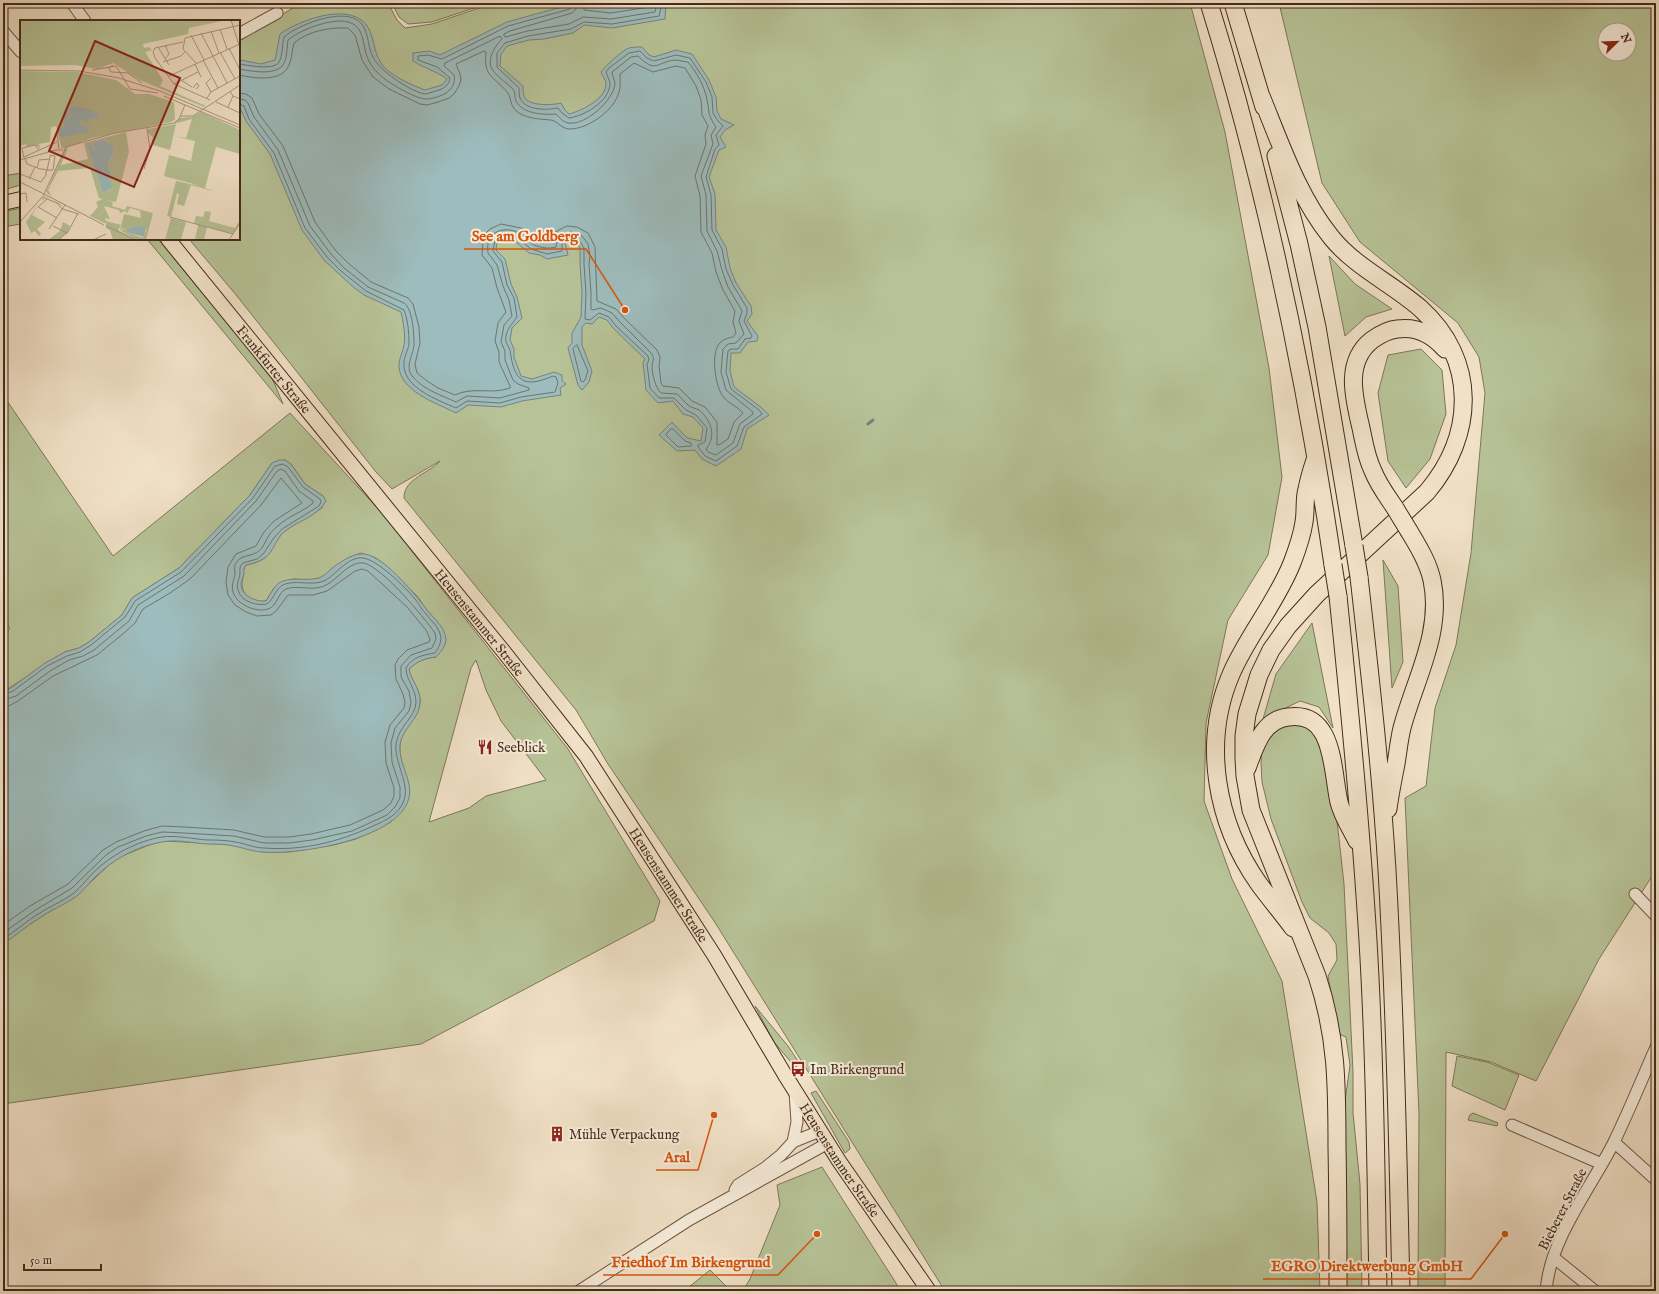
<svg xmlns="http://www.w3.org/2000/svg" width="1659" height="1294" viewBox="0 0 1659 1294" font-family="'IM FELL English',serif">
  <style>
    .green { fill: #b7c397; stroke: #7e775a; fill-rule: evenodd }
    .water { fill: #9dbcbd; stroke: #7a827d }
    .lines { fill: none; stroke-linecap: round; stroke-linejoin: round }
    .shore { stroke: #71746c; stroke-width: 1 }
    .stream { stroke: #7a827d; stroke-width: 3 }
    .minor-casing { stroke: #705847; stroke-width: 13 }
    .major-casing { stroke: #452b1c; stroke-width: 16 }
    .highway-casing { stroke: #452b1c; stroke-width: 19 }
    .minor { stroke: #f6ecdb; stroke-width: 11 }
    .major { stroke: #f1e1c7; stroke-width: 14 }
    .highway { stroke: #f1e1c7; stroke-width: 17 }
    .highway-bridge-casing { stroke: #452b1c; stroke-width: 19; stroke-linecap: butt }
    .highway-bridge { stroke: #f1e1c7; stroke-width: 17 }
    .labels { text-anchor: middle; stroke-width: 4; stroke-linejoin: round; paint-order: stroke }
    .street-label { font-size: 14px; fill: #452b1c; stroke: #f6ecdb }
    .poi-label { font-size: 14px; fill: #452b1c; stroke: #f6ecdb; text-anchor: start }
    .inset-road { fill: none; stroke: #ac9883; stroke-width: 1 }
    .view { fill: #8f2418; fill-opacity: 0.15; stroke: #8f2418; stroke-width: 2 }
    .inset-edge { fill: none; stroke: #452b1c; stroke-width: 2 }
    .leader { fill: none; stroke: #d8540e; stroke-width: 1.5 }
    .callout-dot { fill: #d8540e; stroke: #f6ecdb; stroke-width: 1.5 }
    .callout-label { font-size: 15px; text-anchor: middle; font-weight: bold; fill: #d8540e; stroke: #f6ecdb; stroke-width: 4; stroke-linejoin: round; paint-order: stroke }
  </style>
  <rect width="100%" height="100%" fill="#f1e1c7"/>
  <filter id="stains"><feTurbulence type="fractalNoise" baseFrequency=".005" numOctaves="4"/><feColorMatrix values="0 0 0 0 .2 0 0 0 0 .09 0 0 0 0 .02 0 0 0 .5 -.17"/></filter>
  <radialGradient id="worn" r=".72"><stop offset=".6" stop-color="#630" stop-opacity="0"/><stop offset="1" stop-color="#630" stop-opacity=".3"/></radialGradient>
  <!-- green -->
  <path class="green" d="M301 3H388L397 20 405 28 432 24 494 3H755L759 8 757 3H1190L1225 132 1269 368 1282 477 1268 555 1228 620 1206 723 1204 801 1232 879 1282 981 1317 1202 1320 1291H945L714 921 608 764 576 710 404 498C404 478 430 473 440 461L392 489 376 472 237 296 189 239H239V41Z
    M392 3H489L432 22 408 24 399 17Z
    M1279 3H1656V870L1599 959 1536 1081 1491 1062 1446 1052 1445 1291H1418L1419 1113 1405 798 1426 786 1435 708 1456 645 1471 553 1485 393 1479 357 1458 323 1360 242 1322 183ZM1605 30H1629V54H1605Z
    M21 173V185L3 190V176Z
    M21 208V224L3 227V212Z
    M147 239H158L272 378 283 404Z
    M1329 256 1355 284 1392 309 1366 317 1345 336Z
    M1421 349 1442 370 1446 414 1430 459 1406 488 1388 461 1378 393 1388 355Z
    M3 395 113 556 290 413 381 512 568 749 660 901 654 921 421 1044 3 1104V943L39 918 77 895 111 863 122 856 149 845 163 841 184 842 233 845 263 852H289L334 845 356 839 391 822 409 786C404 769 395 750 403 732 409 721 419 716 420 703 421 690 411 681 409 669 417 661 426 658 436 657L437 621 428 612 418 597 385 565 376 558 361 553 348 558 323 577 311 580 293 579 274 588 266 601C249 603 239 593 243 577 244 572 243 569 246 565 276 559 266 548 284 532 296 522 310 516 322 508L323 496 305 484 291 464 285 460 272 463 250 495 179 568 132 598 122 615 89 642 79 648 65 652 3 692V635L10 629 3 617ZM476 660 486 690 501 721 546 780 486 796 469 808 429 822 471 668Z
    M1383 560 1398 586 1403 662 1392 688Z
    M1312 623 1333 728 1319 707 1300 701 1263 719 1276 674Z
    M1281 724 1307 726 1318 735 1337 821 1344 884 1353 1072V1113L1360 1184 1362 1291H1347L1345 1268 1344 1109 1350 1065 1346 1037 1341 1035 1338 1029 1328 976 1337 960 1336 944 1329 933 1310 918 1302 902 1271 819 1262 782 1261 763 1262 745Z
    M755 1006 788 1046 800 1064 795 1067 774 1042Z
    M1457 1056 1487 1062 1519 1075 1505 1110 1452 1086Z
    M816 1091 849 1142 850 1149 845 1153 811 1093Z
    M1473 1113 1498 1123 1497 1126 1468 1120 1470 1115Z
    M822 1167 901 1291H743L750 1279 780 1205 777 1185Z
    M710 1270 731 1291H684Z"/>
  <!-- water -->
  <path class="water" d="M576 3H666L665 19 612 28 584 25 573 33 544 39 529 40 507 46 501 54 500 66 523 86C523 89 523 93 524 96 528 107 553 105 561 103L565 110 569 114C581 111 606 99 606 84 606 80 602 75 601 72 605 66 623 50 629 48 633 47 638 47 642 47L649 55 654 57 676 50 692 54 709 80 716 97 717 111 721 119 734 125 725 130 720 137 726 147 719 150 709 177 715 194 716 230 726 247 730 268 736 283 751 306 752 314 747 321 758 336 757 341 748 342 740 353H731L730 371 734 387 762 408 769 415 747 429 741 449 716 466 702 459 695 450 677 451 659 435 672 422 687 438 701 441 703 428 693 417 683 414 673 401 658 403 646 390 643 363 645 359 613 328 607 320 599 317 592 324 586 323 582 327V345L592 371 589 382 582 390 578 385 568 348 572 343V333L581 317 582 293 580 264V248L577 243 572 241 565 243 568 255 547 259 540 255 529 253 516 242 504 238 497 242 496 250 505 259 511 284 517 297 522 318 512 328 510 340 514 349V357L521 376 532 379 554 372 562 375V381L566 384 560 388 561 395 522 401 501 407 468 405 456 413C437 403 397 391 399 363 400 357 403 351 404 345 406 335 403 322 401 312L364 295 352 286 324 260 302 230 270 154 246 121 239 106 240 60 261 64 275 60 280 34C301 19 354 0 369 29 375 42 374 55 383 66 393 77 412 85 425 90L442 85 447 79C436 71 424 68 413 61V53L429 51 440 55 507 22Z
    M279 460H285L291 464 305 484 323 496 326 501C317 517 297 521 284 532 276 539 273 552 266 557 259 562 254 563 246 565 243 569 244 570 244 574 243 578 241 581 241 584 241 596 256 602 266 601 269 597 271 592 274 588 284 574 304 582 319 578 324 576 327 573 331 569 339 563 350 555 360 554 381 551 416 596 428 611 435 620 445 627 446 639 446 646 441 652 436 657 426 658 417 661 409 669 411 681 421 689 420 702 420 719 402 728 400 745 398 764 415 783 408 801 395 839 300 855 264 852 254 852 244 848 234 846 225 844 216 844 207 844 193 843 176 839 162 842 137 846 114 859 96 876 90 882 84 890 77 896 65 905 50 910 38 919 26 926 15 937 3 943V692L11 688 45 663 65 652 79 648 89 642 122 615 132 598 179 568 250 495 272 463Z"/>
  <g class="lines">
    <!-- shore -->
    <path class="shore" d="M578 3 576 9 572 13 510 31 504 34V36L506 37 527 31 569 24 583 17 611 19 655 12 657 3
      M584 3V10L611 13 649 7 651 3
      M239 64C247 65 274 71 279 62 283 55 282 44 284 37 298 25 335 11 353 18 370 24 366 44 373 57 380 71 408 90 424 94 427 94 432 92 436 91 443 89 449 86 450 78L437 67 418 60V56L428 55 442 59 508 26 570 9 573 3
      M239 69C250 71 275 76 283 65 287 59 287 47 288 40 301 29 336 16 351 23 366 29 362 49 369 61 371 65 374 70 378 73 385 81 415 99 426 99 432 99 441 96 446 93 452 89 456 82 454 75L444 66 445 63 500 36 502 39C494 47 485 62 494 72 500 79 507 83 513 89 516 93 514 97 516 101 523 114 543 115 556 114 559 117 563 122 568 123 585 126 613 101 615 84 615 80 612 76 612 72L631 57 638 56C656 74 656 62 675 60 679 60 684 62 688 62 696 71 705 87 707 100 710 113 707 114 716 127L711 135 713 144 701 176 706 195 707 231 717 251 722 270 728 287 742 311 739 321 744 334 736 343 728 344 723 349 721 372 726 390 753 412V414L740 424 733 443 716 455 708 452 706 449C717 436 711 420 699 410 696 408 691 408 688 405 684 402 681 397 677 394L661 393C655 387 652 374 652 365 653 360 655 358 651 353L620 322 612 313 601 308 593 310 591 309V293L589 264 590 255 588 244 582 236 571 232 559 236 557 240 556 247C548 249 542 248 534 245 530 243 526 238 522 235 514 229 503 228 495 233 488 237 487 245 488 253L497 265 503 286 509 300 512 316 504 325 501 342 505 351V360L513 380 518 384 529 388V390L500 398 467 396 456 402C441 395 424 390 413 377 404 367 413 356 414 345 414 335 413 309 404 303L368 287 344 268 331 254 310 226 278 150 254 117 248 103 245 100 239 99
      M239 75C253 78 282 83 289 65 292 59 292 50 294 43 308 31 330 27 348 28L355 35 362 60 373 77 389 89 420 104 427 105 438 102 449 98 454 94 459 86 461 80 460 74 456 64 484 51 486 52C483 77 494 76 507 92 512 98 509 107 519 113 529 119 540 119 551 120 558 121 561 129 570 129 587 129 612 112 618 95 621 88 620 82 620 74L634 63 653 72 676 66 685 68 696 86 701 100 702 115 708 126 705 135 706 144 695 176 700 196 701 232 712 253 716 272 723 290 735 311 733 322 736 333 733 337C728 338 723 339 719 344 711 354 715 384 722 395 727 403 737 406 743 413L734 422 728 439 719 445H717V422L705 407 692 401 679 388 663 386 661 383 659 366 660 357 657 350 624 318 616 309 597 301 595 247 588 233 577 227 567 226 555 232 549 242 536 239 521 228 501 224 490 229 485 234 483 241 482 255 492 268 497 288 506 312 498 323 495 341 499 352V362L510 386V388C491 395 474 386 455 395L438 388 427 381 417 373 416 369 415 364 420 343 419 327 413 304 408 298 371 282 348 263 335 250 315 222 283 146 259 114 252 98 246 94 239 93
      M239 104 244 106 249 119 274 153 305 228 327 257 341 271 366 291 404 310C408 320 409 333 409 344 408 351 403 358 404 365 404 388 438 400 456 408L467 401 500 403 521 397 555 392 558 383 556 377 553 376C523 389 514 381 510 350 509 347 507 345 506 342 504 332 512 324 517 317L514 298 507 285 502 262 493 251 495 240 505 234 518 238 531 249 547 254 562 251V241L573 237 579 240 584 248V264L586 293 585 319 590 320 599 313 609 317 616 326 648 356 649 360 647 364 650 388 659 398H674L686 410 696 415 707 428 705 442 698 445V447L705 456 716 461 737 446 744 427 762 414 759 410 731 389 726 372 728 351 731 349H738L745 339 751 338 752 336 744 321 747 313V308L733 285 726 269 722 249 712 230 711 195 706 177 715 149 719 145 716 135 723 126 718 121 713 113 712 97 706 82 690 58 676 55 654 61 647 58 640 51 629 53 609 68 606 72C607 76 610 80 610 84 609 102 584 116 569 118L562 113 558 108C548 110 525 111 520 98 519 95 519 91 519 88L497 67V53L505 43 528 36 571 29 584 22 612 24 659 16 662 3
      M577 345 588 371 585 380 583 382 581 381 573 349Z
      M671 429H673L685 441 691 443V446L678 447 666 435Z
      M3 695 13 691 47 666 67 656 80 652 91 645 125 617 135 601 181 572 253 498 275 466 283 464 288 467 303 487 320 499 321 502 319 506 282 529 273 539 264 553 257 559 243 563C239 567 240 569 240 574 239 580 236 584 238 590 241 602 257 606 267 604 274 599 276 587 285 584 298 580 311 586 324 581 336 575 348 556 363 558 378 560 405 587 415 599 419 604 422 610 426 614 430 620 436 624 439 631 443 639 440 646 435 653 423 655 412 657 406 668 406 680 416 689 416 702 416 717 399 725 396 744 394 762 410 784 404 800 399 815 386 820 373 826 339 842 302 851 264 848 254 848 244 843 235 842 226 840 216 840 207 840 193 839 176 835 162 837 137 841 111 855 93 873 87 879 81 887 74 893 62 902 48 907 35 916 24 923 14 933 3 938
      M3 700 16 696 50 671 69 660 83 656 94 650 129 621 138 605 184 576 256 501 277 471 281 469 285 471 299 491 313 501V503C303 512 288 516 278 526 274 529 270 533 268 537 265 541 264 547 260 550 252 558 240 553 235 565 234 568 235 571 235 574 234 581 231 585 233 592 237 605 257 613 268 609 278 606 277 593 286 589 298 584 314 593 328 584 338 578 350 561 364 563 383 568 423 616 435 633L436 639 432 648 411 655 401 666V677L409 691 411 703 409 711 395 728 391 743 392 762 400 787V798L395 807 387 815 352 831 312 840 289 843H264L234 836 184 833 162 832 146 836 118 847 106 855 72 888 34 911 3 933
      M3 706H9L18 701 53 676 97 655 124 633 135 623 143 609 170 593 190 579 261 505 281 478 302 503 274 521 264 532 256 546 236 554 228 567 226 582 228 595 235 605 246 612 257 616 271 615 277 610 288 595H313L327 591 355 571 362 569 368 571 407 607 426 630 430 639 429 642 407 650 398 659 395 665 396 679 403 694 405 702 404 708 390 725 385 742 386 763 394 788V796L391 803 383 810 350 825 311 834 289 837H264L234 830 184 827 162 826 144 831 116 842 103 850 68 884 30 906 3 925"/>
    <!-- stream -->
    <path class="stream" d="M868 424 873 420"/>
    <defs>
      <path id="minor" d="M72 3 85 21
        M3 31 21 52
        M239 34 277 13
        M1635 894 1656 916
        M1512 1125 1602 1164
        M793 1142 797 1122 795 1092
        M1614 1142 1656 1180
        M735 1190 738 1185 765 1168 781 1155 793 1142 820 1131
        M1553 1257 1595 1291
        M579 1291 689 1220 828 1143
        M1546 1291C1550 1238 1591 1188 1614 1142 1629 1111 1642 1079 1656 1047"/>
      <g id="major">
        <path d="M3 203 21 199"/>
        <path id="s1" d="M168 239 504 652 586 756 714 955 785 1075 839 1161 929 1291"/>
      </g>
      <path id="highway" d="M1209 3C1266 187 1305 375 1333 565
        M1233 3 1264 107
        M1261 96C1281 145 1298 196 1331 237 1355 267 1391 283 1420 308 1478 360 1475 435 1427 492L1317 594 1288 626 1271 650 1259 675 1247 714 1244 736V759L1245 776 1251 810 1317 976C1337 1036 1337 1086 1337 1148 1338 1195 1338 1243 1338 1291
        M1276 156 1299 244 1317 327 1354 546
        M1395 508C1387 496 1378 484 1373 471 1366 457 1364 442 1361 428 1354 398 1344 362 1372 340 1379 335 1388 330 1397 329 1417 326 1432 334 1445 349
        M1359 577C1370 674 1381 772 1387 870 1395 1010 1398 1151 1401 1291
        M1338 596C1350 711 1361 826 1368 941 1375 1058 1376 1175 1378 1291
        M1247 768C1255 747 1262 720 1288 717 1335 710 1332 772 1339 802 1342 815 1351 829 1357 841
        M1388 809C1390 794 1393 779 1396 764 1398 752 1399 740 1402 728 1415 679 1443 632 1432 580 1428 562 1418 546 1409 531
        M1293 928C1282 913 1270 899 1259 884 1216 823 1201 742 1232 672 1249 634 1277 601 1292 563 1297 550 1302 536 1304 522 1306 511 1304 499 1307 489 1309 479 1312 469 1315 460"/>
    </defs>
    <!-- minor casing -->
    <use href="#minor" class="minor-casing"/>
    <!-- major casing -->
    <use href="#major" class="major-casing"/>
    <!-- highway casing -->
    <use href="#highway" class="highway-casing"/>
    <!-- minor -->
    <use href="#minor" class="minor"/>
    <!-- major -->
    <use href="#major" class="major"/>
    <!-- highway -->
    <use href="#highway" class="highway"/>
    <defs>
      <path id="highway-bridge" d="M1395 508 1409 531
        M1354 546 1359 577
        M1333 565 1338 596"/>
    </defs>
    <!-- highway-bridge casing -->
    <use href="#highway-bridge" class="highway-bridge-casing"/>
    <!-- highway-bridge -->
    <use href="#highway-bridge" class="highway-bridge"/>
  </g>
  <!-- icons -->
  <defs>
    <symbol id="restaurant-bare" viewBox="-9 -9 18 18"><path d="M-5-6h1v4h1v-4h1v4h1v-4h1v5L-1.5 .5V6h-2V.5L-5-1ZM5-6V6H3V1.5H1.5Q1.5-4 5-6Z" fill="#8f2418" stroke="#f6ecdb" stroke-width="2.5" paint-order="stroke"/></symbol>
    <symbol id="bus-bare" viewBox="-9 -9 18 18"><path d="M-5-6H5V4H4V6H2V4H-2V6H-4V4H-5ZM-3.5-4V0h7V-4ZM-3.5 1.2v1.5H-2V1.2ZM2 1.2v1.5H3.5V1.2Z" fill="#8f2418" stroke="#f6ecdb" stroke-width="2.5" paint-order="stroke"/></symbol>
    <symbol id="building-bare" viewBox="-9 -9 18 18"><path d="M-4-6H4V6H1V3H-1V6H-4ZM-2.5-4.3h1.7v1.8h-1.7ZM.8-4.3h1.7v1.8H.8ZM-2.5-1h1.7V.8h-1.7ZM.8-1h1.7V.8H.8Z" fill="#8f2418" stroke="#f6ecdb" stroke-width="2.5" paint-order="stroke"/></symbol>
  </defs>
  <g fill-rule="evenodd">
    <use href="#restaurant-bare" x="474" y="736" width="22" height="22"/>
    <use href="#bus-bare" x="787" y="1058" width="22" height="22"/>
    <use href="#building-bare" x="546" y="1123" width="22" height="22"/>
  </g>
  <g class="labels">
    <!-- street labels -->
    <g class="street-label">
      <text dy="5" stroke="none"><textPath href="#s1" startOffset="168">Frankfurter Straße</textPath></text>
      <text dy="5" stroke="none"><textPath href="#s1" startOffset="494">Heusenstammer Straße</textPath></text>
      <text dy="5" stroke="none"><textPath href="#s1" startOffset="818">Heusenstammer Straße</textPath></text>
      <text dy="5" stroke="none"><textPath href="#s1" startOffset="1142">Heusenstammer Straße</textPath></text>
      <text transform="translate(1562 1209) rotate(-63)" y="5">Bieberer Straße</text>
    </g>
    <!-- poi labels -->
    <g class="poi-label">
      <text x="497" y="752">Seeblick</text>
      <text x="810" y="1074">Im Birkengrund</text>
      <text x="569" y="1139">Mühle Verpackung</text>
    </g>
  </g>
  <!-- overview -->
  <g transform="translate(20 20)">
    <rect width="220" height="220" fill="#f1e1c7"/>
    <path d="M0 0H207L169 8 168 14 123 24 124 28 129 27 132 30 125 32 143 60 140 66 186 86 184 87 120 60 93 43 77 49 55 45 0 46ZM0 51 57 52 96 60 115 74H129L154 82 155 99 151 102 72 118 42 129 36 106 31 107 30 122 19 124 20 128 15 125 7 127 6 124 0 126ZM181 92 220 110V134L196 127 185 168 196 172 171 165 164 186 157 184 159 174 157 173 151 197 147 196 156 161 170 164 169 166 171 164 181 166 144 156 149 135 171 141 175 121 154 116 166 118 172 99 153 104 160 98 172 97ZM156 104 150 130 133 125 132 119 134 118 128 113V109ZM106 112 109 132 96 182 86 180 93 182 92 186 105 190 107 186 133 193 126 220H117L101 211 106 208 100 210 104 194 121 198 120 191 110 188 107 193 105 191 100 193 99 190 84 186 90 199 85 198 86 201 101 205 98 210 115 220H93L90 210 86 208V203H84L47 185 70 196 78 187 76 182 83 179 79 178 70 148 38 151 28 170 32 177 26 172 45 129 48 128 41 145 68 139 64 123ZM82 119 93 126 94 131 88 144 91 169 83 173 67 126 71 123 74 131 76 121ZM119 205 127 209 123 218 106 212 107 209ZM24 176 41 184 42 186 29 178 21 180 12 195 25 202 17 209 21 214 19 216 15 211 11 213 6 202ZM185 191 191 192 188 206 189 201 215 208 220 200V202L213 214 187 207 184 220H175L178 205 174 203 176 196 183 197ZM151 198 166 202 161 220H145ZM43 202 50 206 47 213 38 220H28L40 211Z" fill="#b7c397" fill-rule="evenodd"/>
    <path d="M52 86 72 90 73 93 77 92 79 97 66 100 70 103 60 100 59 105 68 107 70 105 66 114 60 113 41 118 38 111 46 105H44L45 88 48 87 47 100 52 96 49 91ZM82 119 93 126 94 131 88 144 92 168 83 173 67 126 71 123 74 131 75 122ZM119 205 126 208 124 217 106 212 107 209Z" fill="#9dbcbd"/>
    <path class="inset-road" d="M211 0 220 28M200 9 207 29M191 11 199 33M181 13 207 63M171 15 184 40M163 22 135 28 133 32 135 38 154 64 190 80M138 27 149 45M209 28 220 50M200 32 215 59M145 39 149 34 145 25M183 40 198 68M143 42 161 36 165 32M176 43 163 29 165 18 220 5M175 44 181 57M93 45 89 48 91 52 108 53 122 63M0 50 59 51 99 58 140 71 220 105M72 50 96 46 110 69 138 73M149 56 220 24M161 60 172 67M154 64 178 52M173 68 177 63 179 66 176 69M210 71 213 76 220 79M191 72 186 63 191 58M144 76 165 85M187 78 191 72 220 56M196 82 220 93M165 85 220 108M208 87 213 76M160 96H173L220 65M37 113 39 129M4 137 37 122M4 138 2 128 15 125 19 130M0 140 36 130H43M17 148 19 140 30 139M124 149 130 129 127 108M0 154 21 162 26 155V152L27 150 30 137V135L35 136 33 150H27L22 149H20L15 147 7 144 5 138M9 159 15 147M0 162 24 174M0 174 6 173 7 182M24 174 84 205M42 189 59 194M150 197 213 214M37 198 18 187 27 179 37 183 42 189M0 202 23 176 46 127 95 113 154 103 159 99 165 85M33 206 47 213M86 206 116 220M29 209 45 185M38 220 48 212 58 193M73 220 86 214M209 220 220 203"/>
    <path class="view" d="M75 21 160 58 114 167 29 131Z"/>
    <rect width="220" height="220" class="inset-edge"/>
  </g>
  <!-- callouts -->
  <path class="leader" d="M625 310L586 249H464M714 1115L698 1170H656M817 1234L778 1275H603M1505 1234L1471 1279H1263"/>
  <g class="callout-dot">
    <circle cx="625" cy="310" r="4"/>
    <circle cx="714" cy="1115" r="4"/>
    <circle cx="817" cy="1234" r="4"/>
    <circle cx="1505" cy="1234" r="4"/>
  </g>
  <g class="callout-label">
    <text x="525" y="241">See am Goldberg</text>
    <text x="677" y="1162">Aral</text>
    <text x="691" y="1267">Friedhof Im Birkengrund</text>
    <text x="1367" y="1271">EGRO Direktwerbung GmbH</text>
  </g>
  <!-- margin -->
  <rect width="1659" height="1294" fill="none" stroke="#f1e1c7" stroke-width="16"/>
  <rect x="4" y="4" width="1651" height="1286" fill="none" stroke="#452b1c" stroke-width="2"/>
  <rect x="8" y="8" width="1643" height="1278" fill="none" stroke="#452b1c"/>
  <!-- north arrow -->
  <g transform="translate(1617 42) rotate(67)"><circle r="19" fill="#f6ecdb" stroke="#af9f8f"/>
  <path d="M0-3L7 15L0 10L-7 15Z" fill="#8f2418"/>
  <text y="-6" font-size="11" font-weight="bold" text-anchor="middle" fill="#452b1c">N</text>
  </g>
  <!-- scale -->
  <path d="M24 1264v6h77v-6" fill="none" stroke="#452b1c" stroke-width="2"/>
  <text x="30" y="1264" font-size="12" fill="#452b1c" stroke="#f6ecdb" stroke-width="3" paint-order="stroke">50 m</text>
  <rect width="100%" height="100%" filter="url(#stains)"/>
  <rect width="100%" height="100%" fill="url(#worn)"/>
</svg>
